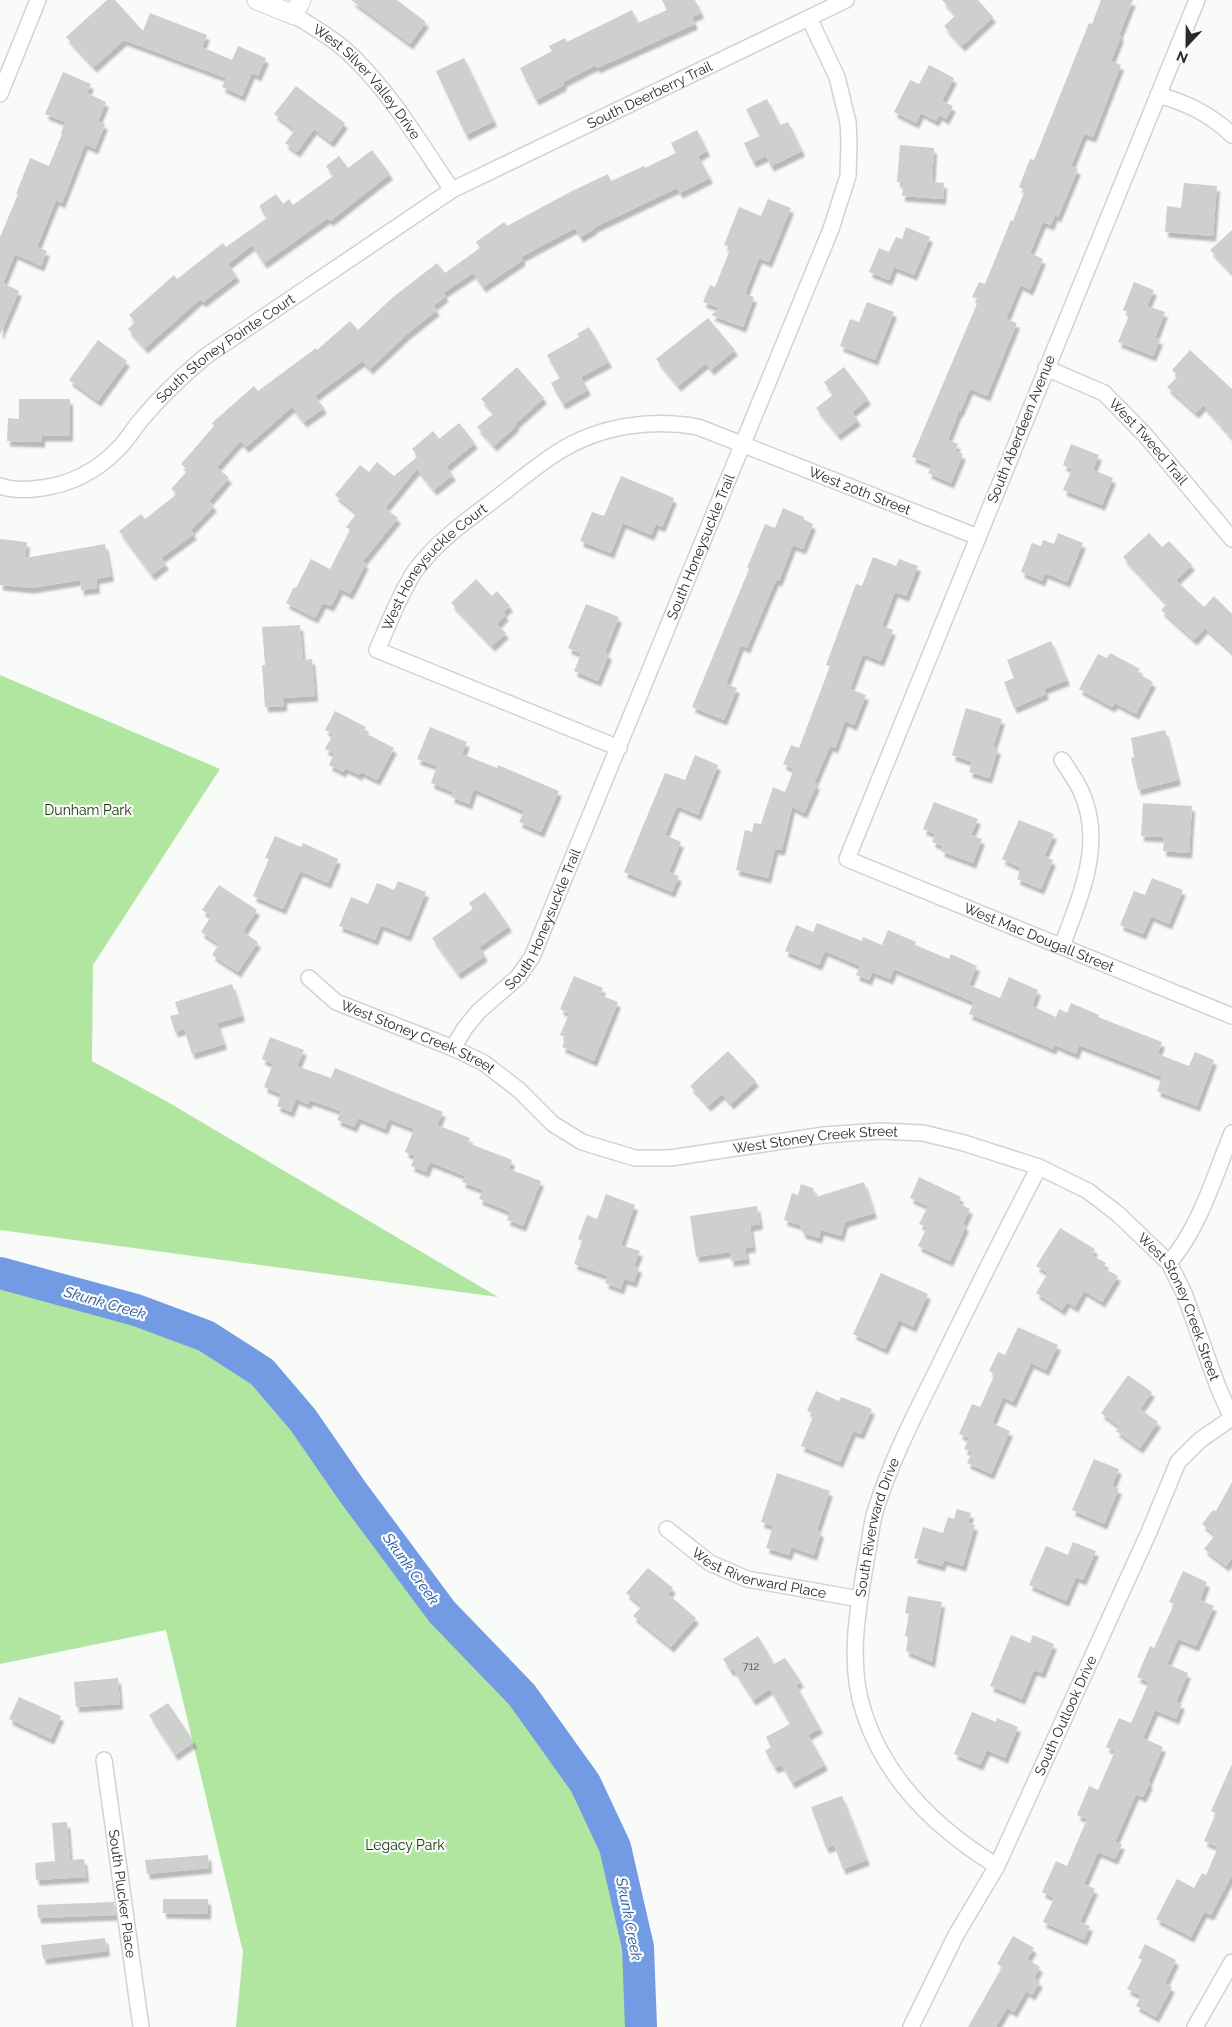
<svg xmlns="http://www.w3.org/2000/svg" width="1232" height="2027" viewBox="0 0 1232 2027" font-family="Raleway,sans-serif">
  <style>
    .green { fill: #b1e6a1 }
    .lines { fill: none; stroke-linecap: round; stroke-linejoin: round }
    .river { stroke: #729be3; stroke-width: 32 }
    .building { fill: #ced0ce; filter: url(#shadow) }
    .minor-casing { stroke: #d1d3d0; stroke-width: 18 }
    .tertiary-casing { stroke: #d1d3d0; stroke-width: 21 }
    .minor { stroke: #fff; stroke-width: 15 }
    .tertiary { stroke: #fff; stroke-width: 19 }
    .labels { text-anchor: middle; stroke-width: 4.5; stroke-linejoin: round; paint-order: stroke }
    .number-label { font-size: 11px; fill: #525352 }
    .street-label { font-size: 14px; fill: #282928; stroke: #f9fbf9 }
    .park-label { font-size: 14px; fill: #123604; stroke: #f9fbf9 }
    .water-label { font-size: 15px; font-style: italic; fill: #2150a4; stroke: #f9fbf9 }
  </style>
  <defs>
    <filter id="shadow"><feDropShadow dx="3" dy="5.5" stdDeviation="1" flood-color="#0004"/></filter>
  </defs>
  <rect width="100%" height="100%" fill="#f9fbf9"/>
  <!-- green -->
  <path class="green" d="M0 675 220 769 93 965 92 1061 166 1101 498 1297 0 1230Z
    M0 1273 136 1310 206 1336 262 1372 303 1420 352 1491 442 1612 522 1695 585 1783 615 1847 638 1947 641 2027H236L243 1952 166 1630 0 1664Z"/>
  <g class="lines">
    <!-- river -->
    <path class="river" d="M0 1273 136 1310 206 1336 262 1372 303 1420 352 1491 442 1612 522 1695 585 1783 615 1847 638 1947 641 2027"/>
  </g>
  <!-- building -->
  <path class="building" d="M107 0H115L143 31 150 13 207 35 202 47 232 60 238 46 266 58 258 76 252 73 242 96 222 87 226 78 124 40 94 67 66 37Z
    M351 0H397L426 22 410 44Z
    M662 0H695L701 13 692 17 695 24 597 68 596 65 563 82 564 85 536 100 520 68 552 51 549 46 565 38 567 42 632 10 638 23 667 10Z
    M942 0H978L993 17 962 46 944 26 956 15Z
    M1101 0H1133L1119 35 1121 36 1111 61 1121 65 1093 137 1084 134 1071 166 1078 169 1058 217 1055 215 1051 225 1043 222 1030 253 1043 259 1030 290 1020 285 1006 319 1017 323 987 396 970 389 960 412 959 411 948 440 958 444 955 451 963 454 951 483 928 473 932 465 912 457 979 299 972 297 979 282 985 284 1011 220 1013 221 1025 190 1019 187 1030 159 1034 160 1089 23 1092 24Z
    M464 58 494 121 466 135 436 71Z
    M929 65 954 78 942 101 953 106 946 119 939 115 936 121 921 113 916 123 894 112 910 80 919 84Z
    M63 72 91 84 87 93 106 102 98 121 105 124 95 149 85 144 62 203 56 200 37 247 47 251 41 266 15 254 3 283 19 291 0 335V237L18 194H16L30 158 49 166 62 134 61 133 65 122 45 114Z
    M296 86 345 123 331 142 314 129 297 152 285 143 295 130 274 114Z
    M767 99 780 125 788 122 802 151 771 166 766 156 753 162 744 143 760 136 746 109Z
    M697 130 707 151 698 156 710 178 680 193 677 188 593 228 594 229 580 237 575 228 521 257 523 260 483 287 473 273 443 293 446 296 433 306 437 310 407 334 370 369 362 361 315 396 324 408 304 422 292 407 246 447 240 441 217 467 229 478 209 501 214 506 191 530 194 534 161 558 166 564 152 575 119 531 141 514 145 519 177 494 171 489 188 470 181 464 214 426 212 423 254 386 258 391 316 348 317 350 350 321 358 330 392 298 437 263 445 273 480 248 476 242 504 222 507 226 572 191 608 174 611 181 644 166 645 168 676 153 671 143Z
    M900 145 934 148 932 182 944 183 943 199 902 196 903 182H897Z
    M372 150 390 174 330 221 328 218 264 263 252 245 228 264 237 276 203 302 200 299 145 348 128 329 135 322 129 315 174 275 177 279 223 243 226 247 267 218 259 206 276 194 283 204 289 199 293 205 333 176 326 166 339 156 348 168Z
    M1184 183 1217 186 1213 236 1165 232 1167 206 1181 208Z
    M768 199 791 208 769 262 759 258 745 294 754 297 743 327 711 315 720 308 703 302 710 285 715 287 731 247 724 245 739 207 761 216Z
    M906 227 930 237 914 275 894 267 889 280 869 272 879 248 889 252 896 237 902 239Z
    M1232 230V273L1210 250Z
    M1134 282 1154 290 1147 306 1165 312 1155 338 1160 339 1153 356 1118 342 1130 313 1123 310Z
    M867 302 894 312 875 360 840 346 850 319 859 322Z
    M708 318 735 350 711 370 706 363 678 386 656 359Z
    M589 327 609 362 581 377 588 390 563 404 551 383 560 378 547 355 579 337 577 334Z
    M98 340 127 361 98 401 69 380Z
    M1190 350 1232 389V438L1203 405 1196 413 1167 387 1178 376 1172 370Z
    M517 367 544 398 515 424 516 426 494 446 477 427 494 413 481 399Z
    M844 367 868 399 852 412 858 420 838 435 816 408 833 395 824 382Z
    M19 399H70V436H42V442L7 441 8 418 19 419Z
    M459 423 475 443 446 467 453 475 434 490 417 469 385 508 398 518 362 562 366 563 350 594 340 589 331 606 323 603 315 618 286 603 294 587 296 588 311 559 330 569 350 530 346 527 357 513 335 495 360 465 369 472 377 462 394 476 418 456 412 449 433 431 439 439Z
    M1071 444 1099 455 1093 470 1113 478 1102 505 1063 490 1072 469 1063 465Z
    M621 476 674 498 662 527 656 524 651 535 623 523 611 553 580 541 592 512 604 516Z
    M783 508 804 517 803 519 813 524 803 549 793 545 779 581 776 580 747 648 741 645 726 684 737 688 724 720 692 707 749 569 747 568 765 524 775 528Z
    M1058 533 1083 543 1067 582 1045 573 1042 581 1021 572 1032 543 1041 546 1043 540 1054 544Z
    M1149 533 1162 547 1169 541 1192 565 1176 580 1204 607 1214 596 1232 614V652L1205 628 1194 640 1161 610 1167 604 1123 557Z
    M0 539 27 542 25 558 105 544 111 576 96 579 97 588 81 590 80 580 31 588 0 585Z
    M873 557 896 566 899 559 918 566 906 596 895 592 882 626 893 630 881 661 863 654 850 689 866 695 854 725 845 721 835 748 830 746 814 783 817 784 804 813 792 807 782 850 775 849 768 878 736 870 745 830 752 832 754 823 761 824 773 787 785 792 794 769 783 764 791 745 799 748 830 666 826 665 856 584 862 586Z
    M476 579 492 596 497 591 510 606 503 612 506 615 497 624 506 633 492 646 451 603Z
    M586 604 619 617 605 652 609 654 598 681 574 671 581 654 568 648Z
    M300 625 303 660 312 659 315 696 284 698V706L265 707 262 665H265L262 627Z
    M1051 641 1067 680 1044 689 1046 694 1014 708 1004 682 1014 678 1007 660Z
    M1110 653 1140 669 1137 673 1153 682 1136 714 1115 703 1112 707 1079 689 1098 654 1107 658Z
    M966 708 1002 719 993 747 998 749 989 778 969 772 972 762 952 755Z
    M335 711 366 727 363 732 394 748 377 780 361 772 359 775 345 768 343 772 329 765 334 754 325 749 333 734 325 730Z
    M430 727 467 742 462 754 497 768 498 765 559 791 541 832 519 822 524 811 474 789 469 804 451 797 453 792 431 783 437 766 417 759Z
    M1165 730 1178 780 1138 790 1131 758 1134 757 1131 738Z
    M695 755 718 765 698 815 677 806 665 835 681 842 669 872 679 876 672 892 624 872 665 773 685 780Z
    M934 802 978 819 971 835 982 839 973 863 941 851 943 846 932 842 935 834 923 829Z
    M1143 803 1192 806 1189 853 1163 851 1164 837 1141 836Z
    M1019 820 1054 834 1044 856 1053 860 1041 889 1017 879 1021 868 1002 859Z
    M275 836 301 847 303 843 338 859 328 883 300 871 283 909 253 896 269 859 265 858Z
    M1152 878 1183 890 1169 924 1151 916 1143 934 1120 925 1134 891 1145 895Z
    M398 881 426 892 408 936 381 925 375 940 339 926 351 897 368 904 377 883 394 890Z
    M219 885 257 910 243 932 258 942 238 972 212 955 219 944 201 932 211 916 202 910Z
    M485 892 509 926 479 947 485 956 458 974 432 938 473 909 469 903Z
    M817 923 862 941 863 937 882 945 888 930 916 942 915 945 949 959 951 954 977 966 969 985 1000 998 1009 977 1038 990 1032 1006 1056 1017 1059 1009 1067 1013 1071 1003 1099 1015 1098 1017 1162 1042 1158 1054 1189 1066 1195 1052 1214 1060 1197 1106 1157 1091 1162 1077 1079 1045 1076 1054 1055 1045 1053 1049 969 1014 974 1002 894 969 890 979 872 972 869 980 856 975 860 966 825 951 819 965 785 951 796 925 813 932Z
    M574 976 603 988 600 995 618 1002 594 1061 562 1047 566 1037 560 1035 569 1014 560 1009Z
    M232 984 242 1016 217 1023 224 1044 192 1054 184 1029 175 1032 170 1016 179 1014 175 1002Z
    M270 1037 304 1050 297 1066 331 1078 335 1068 443 1112 437 1125 470 1138 468 1143 512 1160 509 1169 541 1181 523 1226 507 1220 510 1212 479 1199 483 1190 462 1182 465 1176 430 1162 426 1172 411 1166 415 1156 405 1152 414 1129 389 1119 385 1129 358 1118 354 1127 337 1120 341 1111 310 1100 308 1104 296 1099 291 1112 277 1106 281 1094 264 1087 273 1064 262 1059Z
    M728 1051 756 1081 731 1104 722 1094 708 1106 690 1086Z
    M919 1177 961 1197 958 1203 970 1209 963 1224 966 1226 950 1261 918 1246 927 1227 919 1224 928 1206 910 1198Z
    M864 1182 874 1213 845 1222 841 1236 821 1230 819 1238 803 1233 800 1225 784 1220 792 1193 798 1195 801 1184 813 1188 816 1197Z
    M606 1194 635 1205 621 1245 640 1251 634 1266 639 1267 634 1282 624 1279 621 1289 605 1283 608 1276 574 1264 582 1241 578 1239 587 1215 597 1219Z
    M757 1206 760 1224 750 1226 753 1247 745 1248 747 1259 731 1261 730 1252 696 1257 690 1216Z
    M1060 1228 1095 1249 1092 1255 1106 1263 1103 1268 1118 1276 1102 1302 1084 1291 1075 1307 1067 1302 1062 1310 1036 1293 1048 1273 1036 1266Z
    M881 1273 928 1294 913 1327 899 1320 885 1349 853 1334Z
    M1018 1327 1058 1345 1046 1370 1031 1363 1013 1402 1003 1397 992 1423 1010 1431 991 1474 967 1463 972 1452 964 1449 969 1438 959 1434 972 1404 980 1407 995 1374 989 1371 998 1352 1005 1355Z
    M1128 1375 1152 1392 1140 1409 1158 1422 1140 1448 1116 1431 1120 1427 1101 1413Z
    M816 1391 839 1401 841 1397 872 1409 861 1434 853 1431 840 1462 801 1446 814 1414 807 1411Z
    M1094 1459 1119 1469 1112 1486 1119 1489 1104 1524 1072 1510Z
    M777 1473 830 1491 817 1530 821 1532 814 1555 791 1547 789 1555 766 1548 773 1526 761 1522Z
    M1232 1482V1558L1226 1566 1204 1549 1215 1535 1202 1524 1213 1510 1216 1511Z
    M957 1509 971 1513 968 1523 975 1525 963 1566 944 1560 942 1566 914 1558 923 1527 943 1533 948 1517 954 1519Z
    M1073 1542 1096 1551 1083 1580 1076 1577 1066 1601 1029 1585 1046 1546 1068 1555Z
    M648 1568 673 1588 668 1594 696 1618 671 1647 633 1616 642 1606 626 1593Z
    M1183 1571 1207 1582 1200 1600 1214 1606 1196 1646 1178 1639 1167 1664 1188 1673 1176 1702 1182 1704 1176 1719 1155 1710 1143 1738 1163 1747 1148 1782 1150 1783 1143 1797 1136 1794 1115 1842 1122 1844 1115 1859 1098 1852 1084 1884 1095 1889 1080 1922 1090 1926 1084 1940 1043 1922 1054 1898 1042 1892 1056 1861 1067 1866 1087 1819 1077 1815 1089 1786 1098 1790 1115 1751 1106 1747 1119 1718 1131 1723 1149 1682 1137 1677 1150 1646 1154 1648 1174 1604 1169 1602Z
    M908 1596 942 1602 932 1662 906 1651 908 1637 905 1636 909 1614 905 1613Z
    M1011 1635 1030 1643 1033 1635 1054 1644 1042 1673 1034 1670 1022 1699 990 1686Z
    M758 1636 774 1664 785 1658 801 1682 796 1685 820 1728 808 1735 825 1765 792 1783 782 1765 775 1768 765 1751 771 1747 766 1737 790 1724 770 1689 753 1700 733 1669 731 1671 723 1659Z
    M118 1678 120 1704 76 1707 74 1682Z
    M19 1697 61 1716 51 1739 9 1719Z
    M168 1703 194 1742 175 1755 149 1715Z
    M972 1712 996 1722 997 1718 1018 1727 1005 1758 987 1750 980 1765 954 1754Z
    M1232 1764V1875L1211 1915 1204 1912 1191 1937 1156 1919 1177 1879 1194 1888 1202 1873 1206 1875 1218 1847 1204 1841 1216 1813 1211 1811Z
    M842 1796 867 1860 843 1869 834 1845 826 1848 811 1807Z
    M67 1822 70 1860 84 1859 86 1877 36 1880 35 1863 55 1861 52 1823Z
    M208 1855 209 1868 147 1874 145 1860Z
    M163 1899H208V1914L163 1913Z
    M114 1902 116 1915 38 1918 37 1905Z
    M1013 1936 1034 1948 1027 1959 1040 1967 1034 1978 1040 1982 1032 1995 1026 1991 1014 2012 1007 2008 996 2027H968L1002 1967 997 1964Z
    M105 1938 107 1951 43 1959 41 1945Z
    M1145 1944 1176 1960 1165 1983 1172 1987 1156 2017 1136 2006 1141 1996 1127 1989 1142 1960 1138 1958Z"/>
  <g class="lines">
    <defs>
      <g id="minor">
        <path id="s1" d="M1197 0 847 859 1232 1016"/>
        <path id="s2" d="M294 15C315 28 339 42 356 60 394 98 422 146 452 190"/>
        <path d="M0 94 38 0"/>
        <path d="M1158 95C1187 103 1210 114 1232 135"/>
        <path id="s3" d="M1046 368 1104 393 1146 436 1232 539"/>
        <path id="s4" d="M0 486C14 491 28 490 42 488 71 484 95 472 116 451 126 442 132 431 140 421 160 397 182 376 206 356L452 190 846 0"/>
        <path id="s5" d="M619 748 377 650C389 624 399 595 415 571 436 542 466 521 494 500 515 484 536 466 558 452 599 426 651 418 698 427L978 537"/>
        <path d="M1062 760C1068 769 1075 779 1080 789 1106 842 1080 896 1062 946"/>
        <path id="s6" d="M309 978 336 1002 453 1048 484 1063 519 1090 553 1124 582 1142 635 1158H670L824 1135 880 1131 923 1133 964 1143 1039 1167 1088 1191 1118 1214 1169 1263 1184 1293 1218 1387 1232 1419"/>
        <path id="s7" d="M453 1048 465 1028 479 1011 518 977 532 957 831 229 848 176 849 144 848 122 837 77 809 18"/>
        <path d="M1169 1263C1200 1227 1214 1177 1232 1133"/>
        <path id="s8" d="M667 1529 710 1563 747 1579 859 1599"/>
        <path id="s9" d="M104 1760 141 2027"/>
        <path id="s10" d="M997 1866C938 1830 886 1781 864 1713 847 1663 858 1607 867 1556 870 1541 871 1526 875 1512 890 1463 914 1416 937 1370 970 1302 1004 1234 1039 1167"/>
        <path id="s11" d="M911 2027 956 1935 997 1866 1149 1532 1178 1462 1200 1440 1232 1418"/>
        <path d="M1195 2027 1232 1962"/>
      </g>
      <path id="tertiary" d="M257 0 294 15 301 0"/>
    </defs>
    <!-- minor casing -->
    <use href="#minor" class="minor-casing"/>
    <!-- tertiary casing -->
    <use href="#tertiary" class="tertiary-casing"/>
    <!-- minor -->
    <use href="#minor" class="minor"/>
    <!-- tertiary -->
    <use href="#tertiary" class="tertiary"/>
  </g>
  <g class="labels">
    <!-- number labels -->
    <g class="number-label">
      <text x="751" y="1670">712</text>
    </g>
    <!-- street labels -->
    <g class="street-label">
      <text dy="5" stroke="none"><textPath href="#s2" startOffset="100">West Silver Valley Drive</textPath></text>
      <text dy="5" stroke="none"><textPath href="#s4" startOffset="774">South Deerberry Trail</textPath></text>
      <text dy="5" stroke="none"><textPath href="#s4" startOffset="278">South Stoney Pointe Court</textPath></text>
      <text transform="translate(1021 429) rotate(-68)" y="5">South Aberdeen Avenue</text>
      <text dy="5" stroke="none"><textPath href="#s3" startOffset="129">West Tweed Trail</textPath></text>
      <text dy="5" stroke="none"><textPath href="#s5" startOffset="855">West 20th Street</textPath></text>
      <text dy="5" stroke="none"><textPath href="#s7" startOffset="565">South Honeysuckle Trail</textPath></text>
      <text dy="5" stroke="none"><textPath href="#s5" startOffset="364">West Honeysuckle Court</textPath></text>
      <text dy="5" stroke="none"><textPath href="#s7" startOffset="160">South Honeysuckle Trail</textPath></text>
      <text dy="5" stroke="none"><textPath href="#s1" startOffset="1135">West Mac Dougall Street</textPath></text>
      <text dy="5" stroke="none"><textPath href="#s6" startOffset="125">West Stoney Creek Street</textPath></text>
      <text dy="5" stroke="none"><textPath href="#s6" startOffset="560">West Stoney Creek Street</textPath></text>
      <text dy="5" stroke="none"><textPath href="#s6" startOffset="995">West Stoney Creek Street</textPath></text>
      <text dy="5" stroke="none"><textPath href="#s10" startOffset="396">South Riverward Drive</textPath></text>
      <text dy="5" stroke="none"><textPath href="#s8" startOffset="105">West Riverward Place</textPath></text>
      <text dy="5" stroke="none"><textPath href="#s11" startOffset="348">South Outlook Drive</textPath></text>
      <text dy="5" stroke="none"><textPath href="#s9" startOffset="135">South Plucker Place</textPath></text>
    </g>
    <!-- park labels -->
    <g class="park-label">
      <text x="88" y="815">Dunham Park</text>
      <text x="405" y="1850">Legacy Park</text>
    </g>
    <!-- water labels -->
    <g class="water-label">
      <text transform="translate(105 1303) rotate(16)" y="5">Skunk Creek</text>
      <text transform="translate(411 1569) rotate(54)" y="5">Skunk Creek</text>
      <text transform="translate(629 1919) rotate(79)" y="5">Skunk Creek</text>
    </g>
  </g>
  <!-- north arrow -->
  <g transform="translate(1187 45) rotate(202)" stroke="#f9fbf9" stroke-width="4" paint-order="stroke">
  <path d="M0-4L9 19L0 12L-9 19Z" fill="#282928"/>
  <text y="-8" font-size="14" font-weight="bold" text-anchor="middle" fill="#282928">N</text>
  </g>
</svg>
